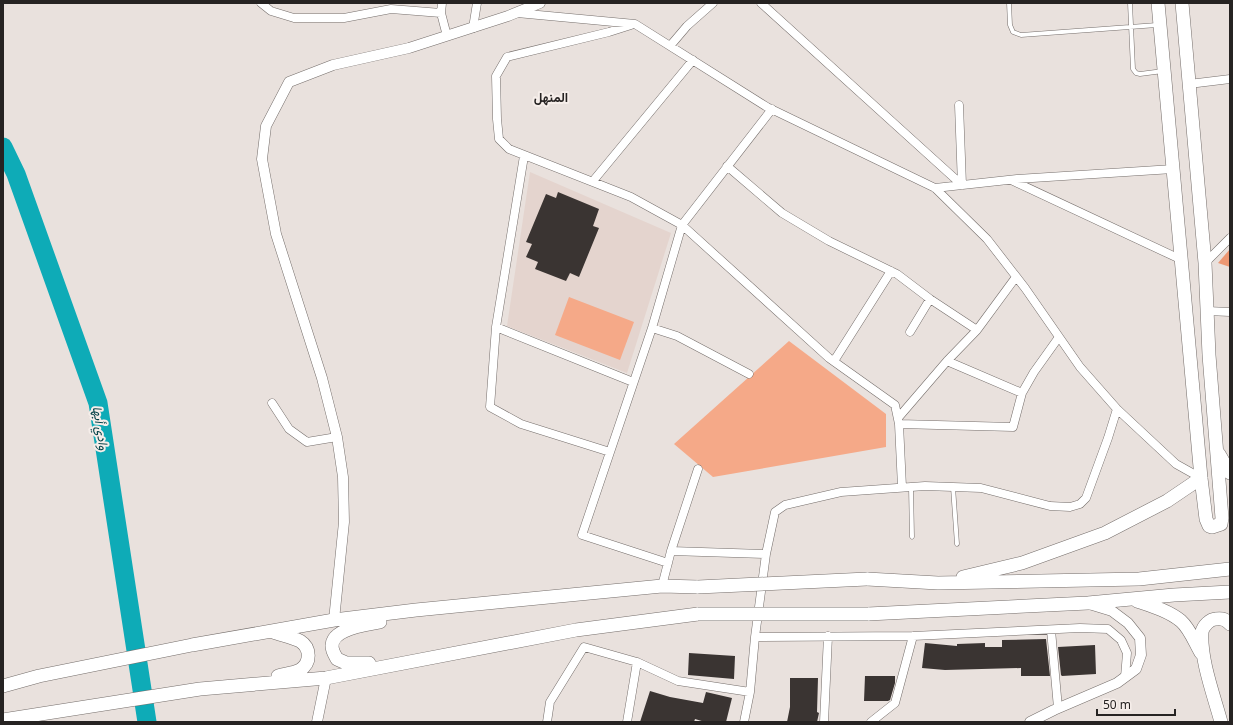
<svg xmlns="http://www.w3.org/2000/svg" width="1233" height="725" viewBox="0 0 1233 725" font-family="'Noto Sans',Vazirmatn,sans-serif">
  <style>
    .built { fill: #e4d4ce }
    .green { fill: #f5a988 }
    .forest { fill: #ec9773 }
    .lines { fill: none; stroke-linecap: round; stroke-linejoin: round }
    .river { stroke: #0eabb7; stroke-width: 19 }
    .building { fill: #3a3432 }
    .service-casing { stroke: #756e6b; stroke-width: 5 }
    .minor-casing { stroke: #756e6b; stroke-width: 9 }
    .tertiary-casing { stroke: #756e6b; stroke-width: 11 }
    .primary-casing { stroke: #756e6b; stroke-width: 14 }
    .service { stroke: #fff; stroke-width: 4 }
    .minor { stroke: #fff; stroke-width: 8 }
    .tertiary { stroke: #fff; stroke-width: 10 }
    .primary { stroke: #fff; stroke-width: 13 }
    .primary-bridge-casing { stroke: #756e6b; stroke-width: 14; stroke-linecap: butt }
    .primary-bridge { stroke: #fff; stroke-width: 13 }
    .labels { text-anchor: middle; stroke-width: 4; stroke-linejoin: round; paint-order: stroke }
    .neighbourhood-label { font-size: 13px; font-weight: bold; fill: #262322; stroke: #f6eeea }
    .water-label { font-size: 13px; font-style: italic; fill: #003f45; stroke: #f6eeea }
  </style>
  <rect width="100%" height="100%" fill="#e9e1dd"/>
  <!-- built -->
  <path class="built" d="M530 172 671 233 627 373 507 326Z"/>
  <!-- green -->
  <path class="green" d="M569 297 634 322 620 360 555 335Z
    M789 341 886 414V447L713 477 674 444Z"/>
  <!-- forest -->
  <path class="forest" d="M1230 249V267L1218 263Z"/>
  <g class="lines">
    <!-- river -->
    <path class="river" d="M3 147 16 174 98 403 147 722"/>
  </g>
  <!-- building -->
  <path class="building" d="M558 192 599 209 593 226 599 228 579 277 570 273 566 281 535 269 538 262 526 257 532 244 526 242 546 194 556 198Z
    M1046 639 1050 676H1021V668L945 670 922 668 925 643 957 646V644L985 643V647H1002V640Z
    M1095 645 1096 674 1062 676 1061 675 1058 647Z
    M689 653 735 656 734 679 688 675Z
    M865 676H895V683L890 700 888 701H864Z
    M790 678H818L817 712 819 713 817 722H787L790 707Z
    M650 691 670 697 703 703 706 692 732 698 726 722H705L695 719 694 722H640Z"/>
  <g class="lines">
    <defs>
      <path id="service" d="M1009 3 1010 25 1013 32 1021 35 1157 25
        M1130 3 1133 69 1136 73 1140 74 1163 71
        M911 487 912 537
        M953 487 957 544"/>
      <path id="minor" d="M261 3 271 11 294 18H344L391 9 441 13
        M442 3 441 13 447 36
        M761 3 962 185
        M517 13 635 24 767 107 935 188 987 239 1025 288 1080 367 1117 409 1176 464 1201 478
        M631 25 609 32 507 57 496 76 497 119 499 139 509 149 631 197 682 225 829 358 895 405 899 424 902 487
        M473 28 477 3
        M670 46 687 26 713 3
        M1189 84 1230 79
        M959 105 962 185
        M524 156 496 327 490 407 521 424 610 452
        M727 166 782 213 829 241 897 274 930 299 977 330
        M1011 180 1182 260
        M593 181 693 60
        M935 188 1017 179 1173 169
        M1205 263 1230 238
        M1207 311 1230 312
        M496 327 633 382
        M652 328 677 336 749 374
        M910 332 930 299
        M834 361 891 271
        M947 361 1022 393
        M272 403 289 429 307 442 337 437
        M898 418 947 361 977 330 1016 277
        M899 424 1013 427 1022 393 1034 372 1059 337
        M671 551 766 554 775 512 785 505 841 492 925 486 981 488 1050 506 1070 507 1080 504 1086 498 1108 438 1117 409
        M668 563 582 535 652 328 682 225 772 109
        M662 586 671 551 698 469
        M1051 630 1058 708
        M755 637 766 554
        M547 722 550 702 584 647 637 662 678 681 750 692
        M627 722 637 662
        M744 722 750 692 755 637 913 636 1080 628 1108 629 1121 640 1127 653 1125 677
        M824 722 828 636
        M871 722 895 703 913 636"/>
      <path id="tertiary" d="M334 620 344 522 343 477 337 437 322 378 276 234 262 159 266 126 289 82 333 65 409 48 508 16 540 3
        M317 722 326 678
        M1030 722 1054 710 1117 683 1136 669 1141 655 1140 638 1128 623 1112 611 1089 604"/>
      <path id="primary" d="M1158 3 1201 478 1206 519 1209 526 1212 527 1221 524 1222 518 1209 355 1205 263 1182 3
        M1219 454 1230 473
        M963 577 1022 563 1105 533 1167 501 1201 478
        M867 579 938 583 1139 579 1230 569
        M1137 601C1152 606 1169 611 1181 621 1190 629 1195 643 1201 653
        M868 614 1088 603 1174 595 1230 592
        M273 632C281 635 292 637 300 641 311 648 311 663 300 670 294 673 285 674 278 676
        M369 663H346L337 659C336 657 334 654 333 651 325 629 366 625 380 622
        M3 686 39 676 192 645 334 620 416 610 662 586 698 587
        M3 720 200 689 326 678 576 630 698 614
        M1221 722C1214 696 1200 659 1202 632 1203 626 1210 619 1216 619 1222 618 1227 620 1230 624"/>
    </defs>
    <!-- service casing -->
    <use href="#service" class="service-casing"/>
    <!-- minor casing -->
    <use href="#minor" class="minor-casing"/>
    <!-- tertiary casing -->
    <use href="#tertiary" class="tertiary-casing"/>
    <!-- primary casing -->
    <use href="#primary" class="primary-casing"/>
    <!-- service -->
    <use href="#service" class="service"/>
    <!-- minor -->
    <use href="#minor" class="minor"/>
    <!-- tertiary -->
    <use href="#tertiary" class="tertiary"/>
    <!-- primary -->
    <use href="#primary" class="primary"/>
    <defs>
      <path id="primary-bridge" d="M698 587 867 579
        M698 614H868"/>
    </defs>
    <!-- primary-bridge casing -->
    <use href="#primary-bridge" class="primary-bridge-casing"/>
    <!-- primary-bridge -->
    <use href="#primary-bridge" class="primary-bridge"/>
  </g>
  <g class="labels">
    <!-- neighbourhood labels -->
    <g class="neighbourhood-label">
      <text x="551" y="102">المنهل</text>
    </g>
    <!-- water labels -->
    <g class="water-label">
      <text transform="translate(101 428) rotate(81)" y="5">وادي أبها</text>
    </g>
  </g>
  <!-- border -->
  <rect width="1233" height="725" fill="none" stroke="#262322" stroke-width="8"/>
  <!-- scale -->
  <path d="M1097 709v6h78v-6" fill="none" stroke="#262322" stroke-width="2"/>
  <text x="1103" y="709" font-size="12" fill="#262322" stroke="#f6eeea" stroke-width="3" paint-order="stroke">50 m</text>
</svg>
